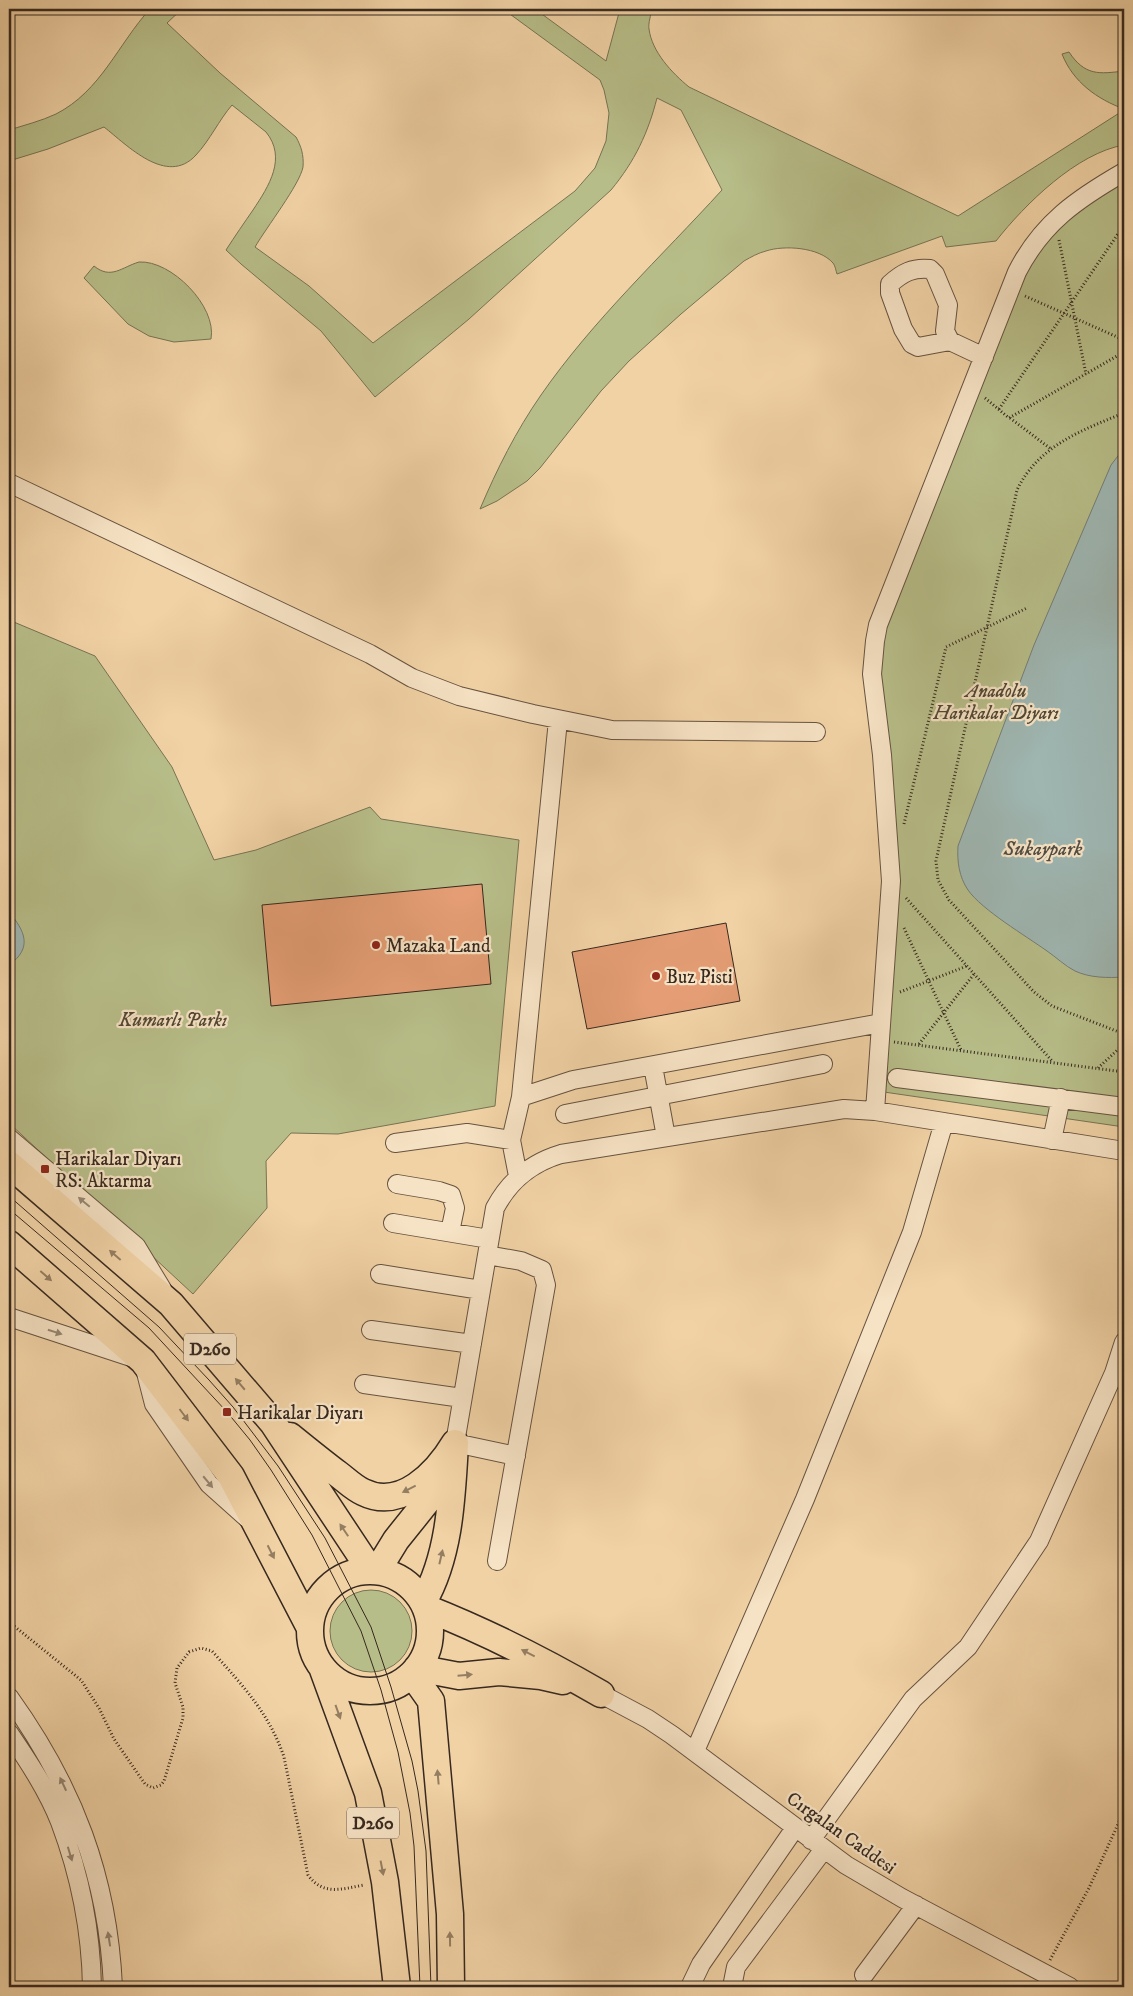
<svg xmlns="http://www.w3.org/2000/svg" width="1133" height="1996" viewBox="0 0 1133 1996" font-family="'IM FELL DW Pica',serif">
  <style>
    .green { fill: #b7bd88; stroke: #777354 }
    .water { fill: #9eb5b0; stroke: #757d76 }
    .building { fill: #e49d74; stroke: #37291f }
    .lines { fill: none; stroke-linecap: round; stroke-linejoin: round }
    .minor-casing { stroke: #665340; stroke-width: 20 }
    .highway-casing { stroke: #37291f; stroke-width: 29 }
    .path { stroke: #37291f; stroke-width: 3; stroke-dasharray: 1 2.5; stroke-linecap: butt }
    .minor { stroke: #f6e2c4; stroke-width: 18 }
    .highway { stroke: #f1d2a5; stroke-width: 26 }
    .tram { stroke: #37291f; stroke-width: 1 }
    .oneway { fill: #968672 }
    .oneway2 { fill: #947e62 }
    .poi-dot { fill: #8f2418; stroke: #f6e2c4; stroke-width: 2 }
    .labels { text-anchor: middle; stroke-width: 4.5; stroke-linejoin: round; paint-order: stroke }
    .shield { fill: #f6e2c4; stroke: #706050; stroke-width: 1 }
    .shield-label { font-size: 18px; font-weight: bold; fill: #37291f }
    .park-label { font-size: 19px; font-style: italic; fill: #514734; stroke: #f6e2c4 }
    .poi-label { font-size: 19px; fill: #37291f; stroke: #f6e2c4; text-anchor: start }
    .street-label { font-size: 19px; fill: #37291f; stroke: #f6e2c4 }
    .water-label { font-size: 20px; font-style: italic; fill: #514c43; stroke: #f6e2c4 }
  </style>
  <rect width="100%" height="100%" fill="#f1d2a5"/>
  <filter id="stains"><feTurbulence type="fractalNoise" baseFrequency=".004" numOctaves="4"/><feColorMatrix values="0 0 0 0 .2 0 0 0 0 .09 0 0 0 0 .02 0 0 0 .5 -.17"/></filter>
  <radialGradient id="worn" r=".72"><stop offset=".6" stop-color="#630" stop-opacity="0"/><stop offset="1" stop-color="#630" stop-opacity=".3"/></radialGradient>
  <!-- green -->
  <path class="green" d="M150 9H182L167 23 220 73 296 137C301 146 304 155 303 167 300 184 266 228 255 247L309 286 373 343 575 191 595 168 606 141 609 113 604 90 600 80 503 9H535L606 61 620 9H652C651 15 648 23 649 29 652 52 672 73 689 87L958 216 1124 110V145C1077 153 1025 204 996 241L946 247 942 236 837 274C836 271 835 265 833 263 819 247 784 245 766 251 758 253 751 257 744 261L681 314 629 361 601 391 540 468 527 481 497 501 480 509C497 469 516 431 541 395 593 320 661 257 722 190L681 110 657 98C648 133 635 161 611 190L469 319 375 397 321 331 241 264 226 250C235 236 244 223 253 210 269 186 287 158 266 132L232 105C219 120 210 140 196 155 167 187 127 145 104 127L48 149 9 161V130C25 125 41 121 56 114 101 91 118 44 150 9Z
    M1069 52C1085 76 1099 74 1124 71V109C1097 99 1073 82 1062 54Z
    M1124 174V1127L877 1091 883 837 866 689 935 473 1025 251Z
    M139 262C171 260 217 306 211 339L174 342 149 336 128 324 84 278 94 266C111 280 122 267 139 262Z
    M9 620 95 656 172 767 214 860 256 850 370 807 381 819 519 840 495 1106 338 1134 291 1133 266 1161 267 1208 193 1294 9 1123Z
    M330 1631a41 41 0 1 1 82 0a41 41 0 1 1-82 0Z"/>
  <!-- water -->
  <path class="water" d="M1124 448V977C1108 978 1090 978 1075 971 1065 966 1056 957 1047 951 1026 936 982 910 968 890 959 877 957 861 958 846L1034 645 1111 465Z
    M9 912C25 931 33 948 9 965Z"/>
  <!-- building -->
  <path class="building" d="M482 884 491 984 271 1006 262 905Z
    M726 923 740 1001 587 1029 572 952Z"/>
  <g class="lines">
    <defs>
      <path id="minor" d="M950 341 918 347 912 344 903 329 890 293V284C902 273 913 267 930 269L935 274 948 305 945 331 950 341 984 357
        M9 483 370 654 412 678 459 696 533 714 612 730 816 732
        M653 1066 666 1137
        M897 1078 1124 1107
        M521 1097 573 1080 881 1023
        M875 1111 891 881 882 755 872 674 875 641 878 625 1017 272C1042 223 1077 199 1124 172
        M565 1114 823 1064
        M9 1138 136 1246 162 1289
        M1052 1140 1061 1098
        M395 1143 467 1133 511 1140
        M518 1176 511 1140 521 1097 558 720
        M397 1184 439 1191 451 1195 455 1208 450 1232
        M393 1223 489 1239
        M487 1255 521 1261 542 1270 546 1285 497 1561
        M380 1274 481 1290
        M9 1317 143 1361 154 1404 209 1484 247 1518
        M371 1330 472 1344
        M364 1384 462 1398
        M516 1456 455 1443 495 1208C510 1180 531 1163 561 1154L844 1109 875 1111 1124 1151
        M601 1694 648 1719 672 1735 846 1865 902 1898 1070 1987
        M9 1697C73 1786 108 1876 113 1987
        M9 1733C28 1761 48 1791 60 1822 80 1875 91 1931 92 1987
        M695 1751 805 1499 912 1232 944 1122
        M811 1840 913 1699 968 1647 1039 1541 1114 1373 1124 1342
        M864 1975 916 1905
        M690 1987 701 1964 795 1828
        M732 1987 736 1967 824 1849"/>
      <path id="highway" d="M9 1164 171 1304 273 1423 371 1571
        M9 1244 143 1361 231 1476 310 1628
        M290 1436C306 1449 322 1462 338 1474 346 1480 354 1488 363 1492 401 1511 437 1473 455 1443
        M377 1571 396 1540 432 1495 446 1468
        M310 1631a60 60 0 1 1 120 0a60 60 0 1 1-120 0Z
        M423 1602C450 1556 452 1496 455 1443
        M426 1608C487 1632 544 1661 601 1694
        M322 1667 368 1793 385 1882 397 1987
        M417 1668 459 1676 499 1672 541 1676 563 1681
        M412 1674 431 1701 450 1914 451 1987"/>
    </defs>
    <!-- minor casing -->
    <use href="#minor" class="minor-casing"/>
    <!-- highway casing -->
    <use href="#highway" class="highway-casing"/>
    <!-- path -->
    <path class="path" d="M1059 240 1086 374
      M1025 296 1124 340
      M985 398 1009 418 1124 352
      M999 409 1124 225
      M1124 413C1082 430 1038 446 1017 490L936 861 938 880 949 900 1034 992 1052 1006 1124 1034
      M1010 418 1051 449
      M904 824 946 647 1027 608
      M906 898 1053 1062
      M904 928 961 1050
      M900 992 967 966
      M894 1042 1124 1072
      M919 1044 974 974
      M1098 1068 1124 1044
      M9 1622 81 1680 99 1708 114 1739 145 1784 153 1788 161 1785 164 1781 183 1718V1707L175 1683 177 1668 189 1652 201 1648 212 1651C243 1686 269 1713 284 1757L308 1875C323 1896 342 1889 364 1885
      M1050 1960 1089 1888 1124 1811"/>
    <!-- minor -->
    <use href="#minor" class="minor"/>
    <!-- highway -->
    <use href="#highway" class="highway"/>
    <!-- tram -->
    <path class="tram" d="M9 1196 159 1327 209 1380 233 1407 278 1466 325 1538 371 1627 391 1687 412 1761 418 1791 426 1851 431 1987
      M9 1209 149 1328 227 1412 250 1440 271 1470 312 1535 361 1631 381 1690 398 1752 410 1813 414 1846 420 1987"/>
  </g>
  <!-- one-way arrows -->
  <defs><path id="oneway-solid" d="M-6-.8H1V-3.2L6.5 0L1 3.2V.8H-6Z" transform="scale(1.25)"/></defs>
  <g class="oneway">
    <use href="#oneway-solid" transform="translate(84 1202) rotate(-140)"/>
    <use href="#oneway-solid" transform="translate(55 1332) rotate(18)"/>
    <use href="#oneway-solid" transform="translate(208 1482) rotate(50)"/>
    <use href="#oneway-solid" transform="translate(63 1784) rotate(-115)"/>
    <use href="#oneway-solid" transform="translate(70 1854) rotate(73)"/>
    <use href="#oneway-solid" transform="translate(109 1939) rotate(-99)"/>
  </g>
  <g class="oneway2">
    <use href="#oneway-solid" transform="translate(115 1255) rotate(-139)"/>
    <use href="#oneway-solid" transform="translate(46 1276) rotate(41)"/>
    <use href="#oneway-solid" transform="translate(240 1384) rotate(-130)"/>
    <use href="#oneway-solid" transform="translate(184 1415) rotate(53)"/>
    <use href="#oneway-solid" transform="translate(409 1489) rotate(153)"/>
    <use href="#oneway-solid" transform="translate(344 1530) rotate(-124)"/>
    <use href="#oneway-solid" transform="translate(271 1552) rotate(63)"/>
    <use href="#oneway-solid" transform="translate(441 1557) rotate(-77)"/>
    <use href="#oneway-solid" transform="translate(528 1653) rotate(-153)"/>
    <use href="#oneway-solid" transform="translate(465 1675) rotate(-5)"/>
    <use href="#oneway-solid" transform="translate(338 1712) rotate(70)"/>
    <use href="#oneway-solid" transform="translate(438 1777) rotate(-95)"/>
    <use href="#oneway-solid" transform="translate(382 1868) rotate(79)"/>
    <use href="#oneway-solid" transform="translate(450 1939) rotate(-91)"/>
  </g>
  <!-- markers -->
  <g class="poi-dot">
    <circle cx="376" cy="945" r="5"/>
    <circle cx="656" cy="976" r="5"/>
    <rect x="40" y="1164" width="10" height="10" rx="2.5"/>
    <rect x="222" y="1407" width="10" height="10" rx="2.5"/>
  </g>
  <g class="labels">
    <!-- shield labels -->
    <g class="shield">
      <rect x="184" y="1333.5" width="52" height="31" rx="4"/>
      <rect x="347" y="1807.5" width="52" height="31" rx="4"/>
    </g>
    <g class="shield-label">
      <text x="210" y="1355">D260</text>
      <text x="373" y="1829">D260</text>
    </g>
    <!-- park labels -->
    <g class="park-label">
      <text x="996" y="697">Anadolu<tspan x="996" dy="22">Harikalar Diyarı</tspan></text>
      <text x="173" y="1026">Kumarlı Parkı</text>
    </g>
    <!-- poi labels -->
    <g class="poi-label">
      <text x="386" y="952">Mazaka Land</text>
      <text x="666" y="983">Buz Pisti</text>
      <text x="55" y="1165">Harikalar Diyarı<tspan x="55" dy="22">RS: Aktarma</tspan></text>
      <text x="237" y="1419">Harikalar Diyarı</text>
    </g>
    <!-- street labels -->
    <g class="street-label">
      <text transform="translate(842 1832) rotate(35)" y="7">Cırgalan Caddesi</text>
    </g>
    <!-- water labels -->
    <g class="water-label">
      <text x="1043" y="855">Sukaypark</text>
    </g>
  </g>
  <!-- margin -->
  <rect width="1133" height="1996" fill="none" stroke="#f1d2a5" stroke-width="30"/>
  <rect x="10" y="10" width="1113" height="1976" fill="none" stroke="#37291f" stroke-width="2.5"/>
  <rect x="15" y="15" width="1103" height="1966" fill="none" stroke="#37291f"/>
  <rect width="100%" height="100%" filter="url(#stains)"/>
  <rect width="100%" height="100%" fill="url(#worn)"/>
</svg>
